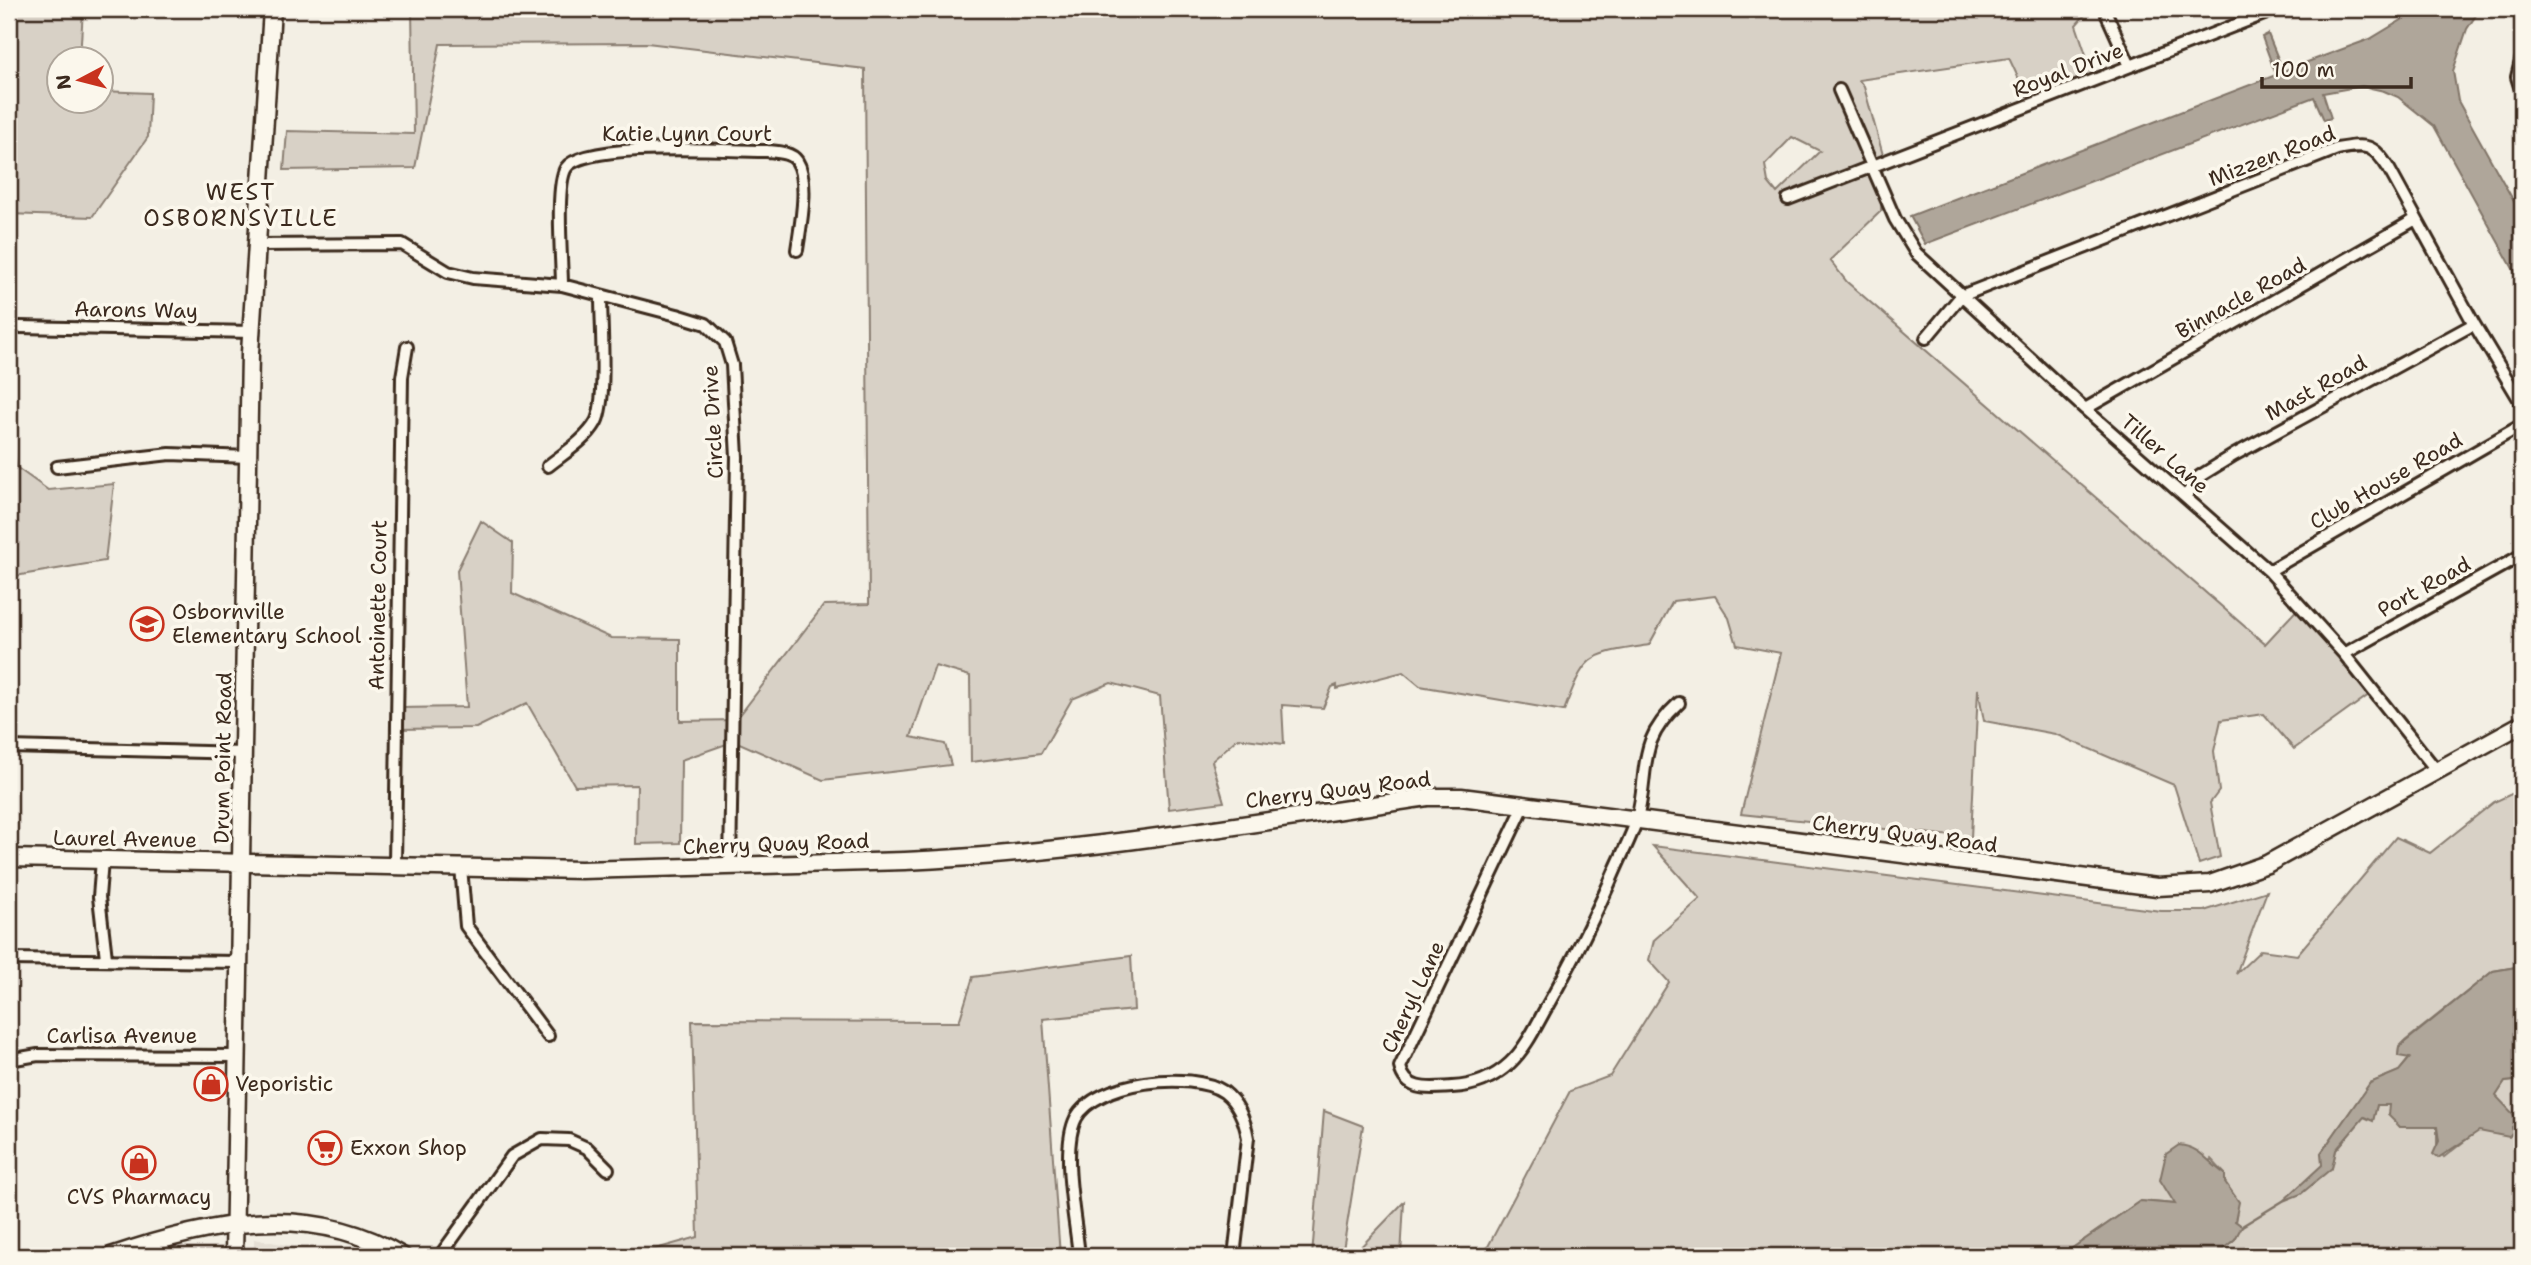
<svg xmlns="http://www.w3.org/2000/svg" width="2531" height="1265" viewBox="0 0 2531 1265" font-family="'Shantell Sans',sans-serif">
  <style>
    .built { fill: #e5dfd4 }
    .green { fill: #d8d1c6; stroke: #8a7e72; stroke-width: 2; fill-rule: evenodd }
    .water { fill: #afa69a; stroke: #817468; stroke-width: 2 }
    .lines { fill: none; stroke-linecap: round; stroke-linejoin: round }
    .stream { stroke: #817468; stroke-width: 2.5 }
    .street-casing { stroke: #3b2a1e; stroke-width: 16 }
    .secondary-casing { stroke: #3b2a1e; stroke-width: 21 }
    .street { stroke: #fbf7ec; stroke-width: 10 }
    .secondary { stroke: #fbf7ec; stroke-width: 16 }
    .labels { text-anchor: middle; stroke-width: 7; stroke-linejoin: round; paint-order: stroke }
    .street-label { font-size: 21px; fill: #3b2a1e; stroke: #fbf7ec }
    .poi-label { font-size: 21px; fill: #3b2a1e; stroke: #fbf7ec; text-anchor: start }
    .neighbourhood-label { font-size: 23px; letter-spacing: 2px; fill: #3b2a1e; stroke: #fbf7ec }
  </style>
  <rect width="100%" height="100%" fill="#f3efe4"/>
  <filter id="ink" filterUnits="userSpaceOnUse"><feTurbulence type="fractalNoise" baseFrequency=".0143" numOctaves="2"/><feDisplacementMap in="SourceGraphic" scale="14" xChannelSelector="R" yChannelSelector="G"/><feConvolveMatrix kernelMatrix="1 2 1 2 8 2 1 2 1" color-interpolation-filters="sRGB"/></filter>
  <g filter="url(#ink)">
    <!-- built -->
    <path class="built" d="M254 1239 322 1251 334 1256H254Z"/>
    <!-- green -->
    <path class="green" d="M9 9H83L80 59 60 60V102H102V91L150 93 148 137 92 217 9 214Z
      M412 9H1214L1231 15 1250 9H2090L2076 25 2095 81 2031 105 2009 58 1859 80 1864 87 1883 155 1881 211 1830 260 1847 282 2265 644 2303 603 2377 689 2294 749 2264 714 2221 720 2214 751 2219 791 2210 803 2220 857 2199 864 2174 785 2055 734 1984 721 1978 689 1971 838 1741 814 1781 653 1737 645 1729 618 1715 596 1673 601 1649 645C1589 655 1586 651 1564 711L1420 686 1403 672 1337 689V685L1332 687 1323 708 1282 705 1284 744 1238 738 1212 761 1224 802 1169 809 1160 696 1111 683 1072 699 1041 753 971 762 970 676 935 666 911 737 945 744 951 765 823 780 735 741 681 760 680 843 636 844 637 785 575 786 527 703 476 728 396 729 397 708 467 707 457 570 481 521 513 543 512 593 611 638 680 639V721L736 720 824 605 869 604 865 69 647 43 440 44 415 168 284 170 287 131 414 134ZM1792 137 1820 151 1777 193 1768 182 1765 165Z
      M9 401 16 467 48 490 114 484 105 561 9 577Z
      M2522 789V966L2493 971 2405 1041 2399 1047 2398 1055 2410 1057 2399 1071 2370 1083 2321 1153 2332 1168 2336 1150 2364 1116 2373 1120 2377 1105H2389L2400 1127H2437V1148L2444 1157 2505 1109 2495 1096 2505 1082 2522 1080V1256H2215L2235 1239 2241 1226 2235 1221 2238 1202 2225 1182V1174L2211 1159 2176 1204 2140 1201 2061 1256H1483L1570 1091 1610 1076 1669 982 1649 960 1654 940 1700 899 1653 846 2161 911H2204L2267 891 2236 974 2261 950 2297 955 2396 837 2430 853 2494 802Z
      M1131 956 1134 1010 1043 1019 1060 1256H786L785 1250 704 1256H631L698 1237 692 1021 959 1022 973 977Z
      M1324 1111 1363 1126 1342 1256H1312Z
      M1404 1202 1401 1256H1352Z"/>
    <!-- water -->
    <path class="water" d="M2420 9H2480L2467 29 2453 71 2458 101 2522 216V285L2434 126 2398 97 2384 91 2362 86 2323 93 2331 118 2324 120 2314 97 1925 244 1910 216 2276 75 2262 37 2268 34 2283 71 2370 39Z
      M2522 966V1080L2505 1082 2496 1096 2516 1117V1125L2512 1127 2513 1133 2509 1137 2479 1131 2438 1158 2433 1154 2439 1141 2437 1127H2400L2388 1115 2389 1105H2377L2373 1121 2364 1117 2336 1150 2332 1168 2301 1194 2283 1201 2322 1165 2321 1153 2370 1083 2399 1071 2410 1058 2398 1056 2399 1048 2405 1042 2493 971Z
      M2179 1145C2201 1147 2208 1163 2225 1174V1182L2239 1202 2235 1221 2242 1226 2235 1239 2215 1256H2061L2140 1201 2175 1204 2160 1180 2166 1154Z"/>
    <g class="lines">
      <!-- stream -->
      <path class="stream" d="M2242 1226 2283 1201"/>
      <defs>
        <path id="street" d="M2107 15 2130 66
          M2522 57 2517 77 2522 93
          M1839 90 1895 219 1916 253 2085 409 2269 571 2344 654 2437 771
          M1788 199 2277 9
          M256 245 402 244 448 272 473 278 562 285 677 315 706 324 725 342 732 365 737 457 730 866
          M562 285C562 261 555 186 566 168 584 141 732 151 767 151 777 152 791 152 797 161 810 181 800 228 797 250
          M20 327 251 332
          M1926 338 1961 296 2337 149C2366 144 2373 143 2389 169L2474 324 2522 404
          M2085 409 2416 219
          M548 466C563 454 586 440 596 422 607 401 601 324 601 297
          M57 467 170 454 249 457
          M2185 497 2200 476 2234 455 2474 324
          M2269 571 2522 425
          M2344 654 2522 555
          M9 747 244 753
          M1524 806 1400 1067C1406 1093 1431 1088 1452 1087 1474 1086 1494 1078 1510 1063 1525 1049 1535 1028 1545 1010 1571 964 1595 917 1616 868 1623 852 1632 835 1637 819 1650 769 1635 743 1679 703
          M102 860 99 897 106 958
          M395 864 402 377 407 347
          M461 867 466 926 548 1036
          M9 959 238 962
          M9 1060 38 1055 236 1056
          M440 1256 512 1156 542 1139 569 1140 587 1148 608 1169
          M1079 1256C1076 1220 1060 1150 1076 1118 1096 1081 1191 1070 1224 1092 1238 1103 1245 1121 1248 1138L1234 1256"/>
        <path id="secondary" d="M9 858 581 870 905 861C1080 853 1255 823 1427 797H1461L2157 887 2210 884 2267 864 2522 724
          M111 1256C207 1223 308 1200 402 1256
          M234 1256 250 353 272 9"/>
      </defs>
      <!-- street casing -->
      <use href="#street" class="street-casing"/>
      <!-- secondary casing -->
      <use href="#secondary" class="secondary-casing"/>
      <!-- street -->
      <use href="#street" class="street"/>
      <!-- secondary -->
      <use href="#secondary" class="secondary"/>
    </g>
  </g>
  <!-- icons -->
  <defs>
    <symbol id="school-ring" viewBox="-11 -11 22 22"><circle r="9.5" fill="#fbf7ec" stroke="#c8321e" stroke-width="1.5"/><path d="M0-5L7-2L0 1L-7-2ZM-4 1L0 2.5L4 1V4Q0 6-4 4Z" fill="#c8321e"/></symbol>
    <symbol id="shop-ring" viewBox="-11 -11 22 22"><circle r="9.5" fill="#fbf7ec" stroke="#c8321e" stroke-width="1.5"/><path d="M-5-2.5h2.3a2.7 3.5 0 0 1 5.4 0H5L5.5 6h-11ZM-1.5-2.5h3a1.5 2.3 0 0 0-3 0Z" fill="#c8321e"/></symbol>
    <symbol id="supermarket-ring" viewBox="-11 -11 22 22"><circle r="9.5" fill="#fbf7ec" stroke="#c8321e" stroke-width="1.5"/><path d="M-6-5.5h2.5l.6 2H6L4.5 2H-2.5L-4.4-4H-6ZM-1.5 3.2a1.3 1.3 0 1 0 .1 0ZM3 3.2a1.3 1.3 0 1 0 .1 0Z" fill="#c8321e"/></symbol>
  </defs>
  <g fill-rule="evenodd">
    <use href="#school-ring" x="128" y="605" width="38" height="38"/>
    <use href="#shop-ring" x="192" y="1065" width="38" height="38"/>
    <use href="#supermarket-ring" x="306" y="1129" width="38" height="38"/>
    <use href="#shop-ring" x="120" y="1144" width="38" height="38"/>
  </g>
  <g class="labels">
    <!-- street labels -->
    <g class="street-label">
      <text transform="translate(2068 70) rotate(-21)" y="7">Royal Drive</text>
      <text x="687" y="141">Katie Lynn Court</text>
      <text transform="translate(2272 156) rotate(-21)" y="7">Mizzen Road</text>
      <text transform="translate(2241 298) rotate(-29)" y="7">Binnacle Road</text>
      <text transform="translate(136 310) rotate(1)" y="7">Aarons Way</text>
      <text transform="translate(2316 388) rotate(-29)" y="7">Mast Road</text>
      <text transform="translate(713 422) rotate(-93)" y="7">Circle Drive</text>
      <text transform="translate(2165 454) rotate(41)" y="7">Tiller Lane</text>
      <text transform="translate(2386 481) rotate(-30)" y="7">Club House Road</text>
      <text transform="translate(2424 587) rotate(-29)" y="7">Port Road</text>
      <text transform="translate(378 605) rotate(-89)" y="7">Antoinette Court</text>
      <text transform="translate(223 758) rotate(-89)" y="7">Drum Point Road</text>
      <text transform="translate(1338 790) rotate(-7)" y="7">Cherry Quay Road</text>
      <text transform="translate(1905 834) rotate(7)" y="7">Cherry Quay Road</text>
      <text transform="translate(125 839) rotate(1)" y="7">Laurel Avenue</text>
      <text transform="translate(776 844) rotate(-2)" y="7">Cherry Quay Road</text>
      <text transform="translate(1413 997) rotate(-65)" y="7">Cheryl Lane</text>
      <text x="122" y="1043">Carlisa Avenue</text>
    </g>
    <!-- poi labels -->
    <g class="poi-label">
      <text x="172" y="619">Osbornville<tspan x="172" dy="24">Elementary School</tspan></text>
      <text x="235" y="1091">Veporistic</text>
      <text x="350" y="1155">Exxon Shop</text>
      <text x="139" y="1204" text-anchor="middle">CVS Pharmacy</text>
    </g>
    <!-- neighbourhood labels -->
    <g class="neighbourhood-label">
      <text x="241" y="200">WEST<tspan x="241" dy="26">OSBORNSVILLE</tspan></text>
    </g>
  </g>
  <!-- margin -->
  <rect width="2531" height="1265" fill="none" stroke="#fbf7ec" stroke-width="35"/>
  <rect x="18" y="18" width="2496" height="1230" fill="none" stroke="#3b2a1e" stroke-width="2.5" filter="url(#ink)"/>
  <!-- north arrow -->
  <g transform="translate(80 80) rotate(263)"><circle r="33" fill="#fbf7ec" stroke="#aea59a" stroke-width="2"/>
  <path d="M0-5L12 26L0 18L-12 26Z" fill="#c8321e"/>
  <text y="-10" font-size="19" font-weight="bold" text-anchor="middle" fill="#3b2a1e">N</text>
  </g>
  <!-- scale -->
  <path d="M2262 77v10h149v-10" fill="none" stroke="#3b2a1e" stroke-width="3.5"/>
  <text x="2272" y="77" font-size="21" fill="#3b2a1e" stroke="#fbf7ec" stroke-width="5" paint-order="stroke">100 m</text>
</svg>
